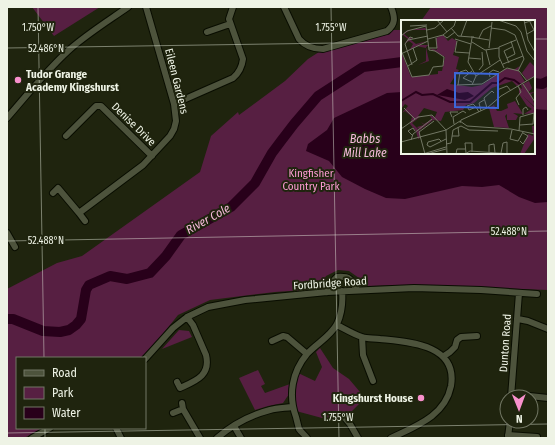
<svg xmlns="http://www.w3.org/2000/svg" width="555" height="445" viewBox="0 0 555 445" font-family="'Fira Sans Condensed',sans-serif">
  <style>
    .green { fill: #571f42 }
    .water { fill: #28001a }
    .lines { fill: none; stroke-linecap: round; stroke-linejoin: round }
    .river { stroke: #28001a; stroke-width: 10 }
    .minor-casing { stroke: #090d00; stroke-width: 8 }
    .minor { stroke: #4d533c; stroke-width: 6 }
    .ticks { fill: none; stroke: #eef3e5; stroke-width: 1; stroke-opacity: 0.45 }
    .poi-dot { fill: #f890cc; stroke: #1f240e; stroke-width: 1.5 }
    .labels { text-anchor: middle; stroke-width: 4; stroke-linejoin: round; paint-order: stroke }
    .poi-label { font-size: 11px; font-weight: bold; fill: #eef3e5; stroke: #1f240e; text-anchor: start }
    .street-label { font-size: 11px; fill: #eef3e5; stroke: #1f240e }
    .park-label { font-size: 11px; fill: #fd9cd4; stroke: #1f240e }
    .water-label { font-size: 12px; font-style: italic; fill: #f6bbdb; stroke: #1f240e }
    .inset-river { fill: none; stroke: #28001a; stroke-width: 2 }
    .inset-road { fill: none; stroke: #727764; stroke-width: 1 }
    .view { fill: #3c67da; fill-opacity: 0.15; stroke: #3c67da; stroke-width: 2 }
    .inset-edge { fill: none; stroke: #eef3e5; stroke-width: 2 }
    .ticks-label { font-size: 10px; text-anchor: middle; fill: #eef3e5; stroke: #1f240e; stroke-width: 4; stroke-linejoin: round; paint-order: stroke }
  </style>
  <rect width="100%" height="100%" fill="#1f240e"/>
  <!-- green -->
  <path class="green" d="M32 7H100L54 36Z
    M431 7H548V290L405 285 365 286 359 278 349 271 338 270 326 276 319 289 275 292 210 300 178 315 154 345 140 358H17V428H44L24 438H7V289L57 263 82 256 200 172 211 136 238 112 239 115 285 81 308 59 319 52 385 34 393 30H402V153H534V21H421Z
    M179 330 189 331 192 337 162 349Z
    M320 348 333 368 349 379 360 392V403L345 418H322L296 411 291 393 296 372 315 381 322 367 316 352Z
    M258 370 265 384 261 386 265 393 290 384 289 394 283 403 268 406 255 410 239 378Z"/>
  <!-- water -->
  <path class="water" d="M402 92V153H534V109L548 110V202L535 203 519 197 499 185 482 187 462 186 405 199 386 198 365 189 342 177 329 161 306 151 308 144 327 130 334 118 387 93Z"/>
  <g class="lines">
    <!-- river -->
    <path class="river" d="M534 83 542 84 548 81
      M7 319H13L43 331 60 332 69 330 76 325 81 319 86 290 89 285 110 276 127 279 150 273 166 256 181 235 231 207 255 183 272 153 281 141 294 124 318 96 363 67 402 62"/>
    <defs>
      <path id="minor" d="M284 7 299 39C305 46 314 49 323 49L387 31C396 24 395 17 391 7
        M207 32 230 24
        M174 104 233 78C239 73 242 67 243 59L229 19 233 7
        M7 118C27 95 46 71 69 50 87 34 108 21 128 7
        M66 136 96 106H101L152 156
        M53 193 58 188 79 213 143 165 170 136 174 129 176 121 174 104 146 7
        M79 213 85 221
        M7 233 15 247
        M327 292 332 282 337 277C350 276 351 279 357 290
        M518 319 528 321 548 329
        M337 325C345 329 353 334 362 337 367 339 374 338 380 339 408 342 458 344 451 386 445 416 416 426 391 438
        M362 337 363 355 373 381
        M272 341 283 336 287 337 307 354
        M444 356 450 352 455 347 457 340 461 337 477 336
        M145 359 173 328 187 317 208 307 245 300 327 292 414 288 481 290 537 294
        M177 382 180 388C195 381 211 376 206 355L193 325 187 317
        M511 394 548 398
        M511 397 519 293
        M182 403 183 409 200 438
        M173 413 183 409
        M345 418 350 424 358 438
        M234 426 241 438
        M116 428 121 438
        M508 435 537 437
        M508 437 510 421
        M32 438 50 428
        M217 438C232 425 251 415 270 410 277 408 285 408 292 407
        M307 438C305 435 301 432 299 429 298 425 297 421 296 417 288 395 292 372 307 354 317 343 330 337 337 324 342 313 343 302 342 291"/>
    </defs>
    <!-- minor casing -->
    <use href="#minor" class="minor-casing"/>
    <!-- minor -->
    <use href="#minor" class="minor"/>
  </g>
  <!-- ticks -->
  <path class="ticks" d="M38 7 44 358M331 7 339 438M534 39H548M7 48 402 42M7 241 548 231M45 428V438M7 433 548 424"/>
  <!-- markers -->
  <g class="poi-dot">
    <circle cx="18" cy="80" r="4"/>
    <circle cx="421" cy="398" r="4"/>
  </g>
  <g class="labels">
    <!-- poi labels -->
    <g class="poi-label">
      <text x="26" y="78">Tudor Grange<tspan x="26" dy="13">Academy Kingshurst</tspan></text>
      <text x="413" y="402" text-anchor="end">Kingshurst House</text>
    </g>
    <!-- street labels -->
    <g class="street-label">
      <text transform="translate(177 81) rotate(76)" y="4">Eileen Gardens</text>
      <text transform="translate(134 124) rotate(44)" y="4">Denise Drive</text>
      <text transform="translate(330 283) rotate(-4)" y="4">Fordbridge Road</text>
      <text transform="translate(505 343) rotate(-86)" y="4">Dunton Road</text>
    </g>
    <!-- park labels -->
    <g class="park-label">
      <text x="311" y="177">Kingfisher<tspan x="311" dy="13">Country Park</tspan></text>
    </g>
    <!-- water labels -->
    <g class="water-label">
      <text x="365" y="143">Babbs<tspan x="365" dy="14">Mill Lake</tspan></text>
      <text transform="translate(208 219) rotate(-29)" y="4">River Cole</text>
    </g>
  </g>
  <!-- overview -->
  <g transform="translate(401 20)">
    <rect width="134" height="134" fill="#1f240e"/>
    <path d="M24 8 26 10H9L3 14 8 18 11 17 10 20 15 24 26 21 17 25H28L25 27 28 41 17 45 25 41V28L15 26 8 31 12 24 8 21 4 23 7 19 2 15 3 13 8 10ZM42 15 47 21 51 18 56 21 52 35 58 37 55 49 58 50 49 64 71 67 81 65 104 49H114L119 46 117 50 124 62 116 66 111 61 91 68 73 83 65 85 62 90 44 92 40 101 32 100 19 110 16 107 23 105 20 102 23 104 31 99 28 95 34 97 36 92 23 88 17 96 23 97H19L11 103 19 111V118L17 119 15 111 9 104 11 97 4 91 1 93 7 86 4 84 0 89V31L10 57 37 54V51H41L44 37 28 28 36 30 35 18ZM129 42 134 47V56L126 60 121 53ZM128 61 131 68 127 73 134 72 130 74 134 87 122 76 134 88V93L123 94 131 89 126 86 118 74V67L121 69 120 65ZM114 81 122 94 112 93 117 96 115 100H106V94L104 96 108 108 93 107 88 88 93 85 96 91H100L107 88 106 84ZM131 106H134V118L123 134H119L127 114 132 116Z" fill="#571f42"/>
    <path d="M46 69 58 73 67 72 73 76 64 80 36 75Z" fill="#28001a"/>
    <path class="inset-river" d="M0 81 15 72 21 75 32 74 49 82H69L91 63H97L104 58 113 60 120 65"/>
    <path class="inset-road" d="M36 0 46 12M97 0 115 6 120 12M123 0 127 20 134 32M123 3 133 0 134 3M9 6 26 5M50 8 57 16 70 17M90 8 104 10 114 15 123 39 117 51M26 10 34 8 43 0M120 12 126 31 134 41M126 14 133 10 129 2M42 15 46 18 54 12M0 16 6 11 25 6M60 16 66 0M73 17H70L88 20M78 18 82 10 90 6M27 19 42 15 53 6 55 0M54 19 70 24M7 20 27 16M56 21 54 32 68 33M71 22 84 30 98 28M28 28H36L35 18M88 28 91 2M0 30 11 57 28 55 32 47 42 46 43 37 34 31 28 30 25 6M85 30 89 45M2 33 27 21M68 38 80 39M106 38 114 34 110 21M108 43 103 31 111 27M102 44 122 36M11 45 4 24 9 17 12 18M7 46 16 40 12 28M103 48 98 37V27L115 20M78 50 82 45 81 32M75 56 99 40M89 57 88 53 92 50 98 52M71 62 62 58 71 51M122 64 134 82M56 65 81 64 106 48 118 51 126 61M57 65 59 52 65 50 68 53M71 65 75 56 67 42 71 18M117 66 120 72 115 78 118 85M96 70 106 66 110 71M75 87 72 84 66 86 68 90 75 87 78 92M3 88 14 99M86 88 83 78 91 71 93 73M80 91 78 83 83 80M122 95V89L125 87 127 90M51 97 49 92H57M59 101 66 106 110 109 134 114M59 103 60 100 86 88 100 76 134 56M53 104 52 97 62 91 65 93M0 109 17 97 31 95 45 110 46 134M45 110 59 101M68 110 97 111M111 110 109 119 117 121 122 112M118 111 119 98V97L133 93 132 104 119 105M11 115 7 111 12 108 14 111M51 116H58L57 107M10 120 12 114 31 99M119 121 122 124 127 116 122 113M0 122 45 110M45 124 50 123 52 110 60 106 68 110M26 125 29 127 45 119M26 125 27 122 38 119 40 121M88 132V125L93 124 94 133M65 133 64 123H71V132M100 133 102 123 106 122V133M22 134 45 127M24 134 18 112 33 101M26 134 45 129M55 134 56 129H64M64 134 69 131 111 134"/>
    <path class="view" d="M54 53 97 54V88L54 87Z"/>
    <rect width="134" height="134" class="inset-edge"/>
  </g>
  <g class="ticks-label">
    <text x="38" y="31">1.750°W</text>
    <text x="331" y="31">1.755°W</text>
    <text x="46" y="52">52.486°N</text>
    <text x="509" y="235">52.488°N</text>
    <text x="46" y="244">52.488°N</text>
    <text x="338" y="421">1.755°W</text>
  </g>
  <!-- border -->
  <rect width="555" height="445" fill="none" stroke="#eef3e5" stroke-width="16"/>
  <!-- legend -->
  <rect x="16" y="357" width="130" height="72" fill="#1f240e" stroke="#727764"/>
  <rect x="24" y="370" width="20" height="6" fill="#4d533c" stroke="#727764"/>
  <text x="52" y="377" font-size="12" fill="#eef3e5">Road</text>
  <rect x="24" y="387" width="20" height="12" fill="#571f42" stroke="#727764"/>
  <text x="52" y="397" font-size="12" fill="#eef3e5">Park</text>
  <rect x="24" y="407" width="20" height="12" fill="#28001a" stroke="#727764"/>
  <text x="52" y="417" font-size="12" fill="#eef3e5">Water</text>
  <!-- north arrow -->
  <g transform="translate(519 409) rotate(179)"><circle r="19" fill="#1f240e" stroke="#727764"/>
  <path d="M0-3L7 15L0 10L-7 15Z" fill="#f890cc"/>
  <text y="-6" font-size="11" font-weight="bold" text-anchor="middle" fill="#eef3e5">N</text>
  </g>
</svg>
